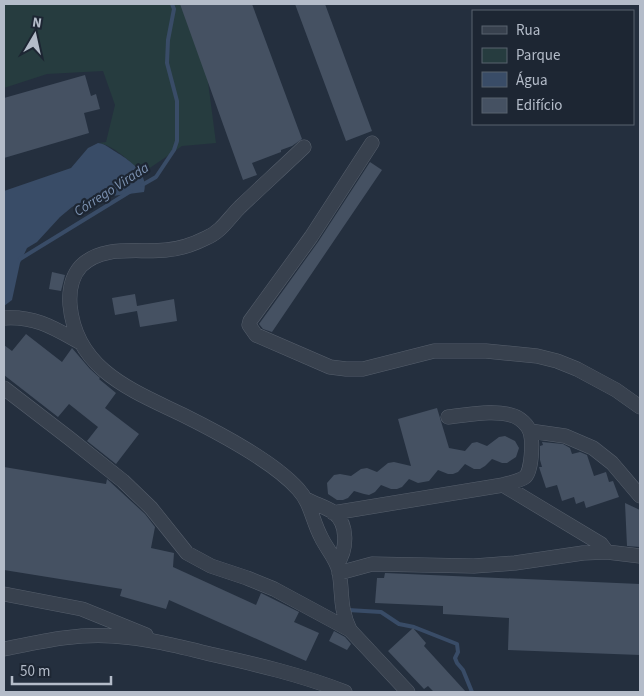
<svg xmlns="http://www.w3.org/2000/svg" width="644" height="696" viewBox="0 0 644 696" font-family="'Source Sans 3',sans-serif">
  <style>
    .green { fill: #263c3f }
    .water { fill: #394c67 }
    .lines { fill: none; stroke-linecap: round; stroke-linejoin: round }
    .stream { stroke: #394c67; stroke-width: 4 }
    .building { fill: #455162 }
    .minor-casing { stroke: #565f6c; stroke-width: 15 }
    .minor { stroke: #38414e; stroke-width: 14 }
    .labels { text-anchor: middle; stroke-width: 4.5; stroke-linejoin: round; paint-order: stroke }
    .water-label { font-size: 14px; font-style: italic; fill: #7c92b1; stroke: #1d2633 }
  </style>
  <rect width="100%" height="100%" fill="#242f3e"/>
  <!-- green -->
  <path class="green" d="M4 4H192L202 36 216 143 182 146 141 174C133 163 112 144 98 143L106 142 115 105 103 71 47 74 4 88Z"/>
  <!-- water -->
  <path class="water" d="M98 143C106 144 109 148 116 152 129 160 149 173 144 192L89 199 72 207 60 217 37 242 27 248 20 263 12 300 4 306V191L71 168 88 148Z"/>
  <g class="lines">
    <!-- stream -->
    <path class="stream" d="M142 185 156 177 174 150 177 141V101L167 63 168 40 174 9 172 4
      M20 259 131 191
      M348 610 381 612 399 624 414 627 457 644 458 652 455 658 457 663 463 670 472 692"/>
  </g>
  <!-- building -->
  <path class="building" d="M180 4H252L302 139 292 146 281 150V152L252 163 257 175 243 180Z
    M295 4H325L372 131 346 141Z
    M85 75 91 96 96 94 100 109 84 113 89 133 4 158V98Z
    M370 162 382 170 272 332 263 329 259 324 318 242Z
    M52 272 65 275 61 291 49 289Z
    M135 294 137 306 174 299 177 321 140 327 137 311 115 315 112 298Z
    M26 334 62 362 72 348 90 369 100 378 99 379 116 393 105 408 139 434 116 464 87 441 98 427 69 404 58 417 4 375V345L12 351Z
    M437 408 449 448 465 451 472 443 477 442 487 446 499 437 505 436 515 441 519 448 516 457 507 463H502L492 459 485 466 480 469H474L465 464 458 472 453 474H448L438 470 429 481 418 483 409 479 402 487 397 489H391L381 485 375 492 369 495 364 494 354 491 348 498 343 500H337L328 494 327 483 334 475 340 474 351 476 361 469 367 468 377 472 388 463 394 462 411 466 398 419Z
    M542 442 563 444 570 448 572 454 580 452 587 455 594 476 606 472 609 482 613 481 619 497 586 508 584 501 576 504 574 497 562 501 557 485 546 488 539 467H542L540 460V446L543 445Z
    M4 467 106 484 107 479 145 514 155 527 151 548 174 553 173 567 256 605 261 593 299 612 294 622 319 633 306 661 169 600 166 609 120 596 122 589 4 570Z
    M625 503 640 510V547L627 546Z
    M385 573 640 584V655L508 650 509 618 443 614V606L375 603 377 578H384Z
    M413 628 426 643 424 646 466 692H434L428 686 424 689 388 651Z
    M334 631 345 637 351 644 347 650 329 641Z"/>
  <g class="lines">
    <defs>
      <path id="minor" d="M372 143 311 237 250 321 249 325 256 335 330 367 346 369H363L434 351H486L537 356 557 361 577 369 616 390 640 407
        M304 147C283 167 261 187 240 207 229 218 221 232 206 238 194 244 179 249 166 250 138 253 103 244 81 266 71 277 69 291 70 305 76 371 134 391 185 416 219 433 273 461 298 489 311 503 312 520 321 537 326 548 336 558 339 571 343 593 339 607 350 630L408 692
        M4 318C36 316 54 328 81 343
        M4 388 69 438 123 481 151 508 187 553 211 566 247 578 274 589 350 630
        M530 431 565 436 593 448 612 463 640 496
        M503 485 601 544 607 552
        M308 500C315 504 326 507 333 512 349 524 347 550 337 564
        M333 513 503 485C509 483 520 481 525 477 532 471 533 441 530 432 528 425 520 418 514 416 494 409 469 415 448 417
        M339 573 372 564 474 566 515 563 583 553 607 552 640 556
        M4 594 82 609 146 635
        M4 649C39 642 76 633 113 636 146 638 178 646 210 654 255 664 302 675 345 692"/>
    </defs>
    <!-- minor casing -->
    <use href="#minor" class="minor-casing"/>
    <!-- minor -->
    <use href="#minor" class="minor"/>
  </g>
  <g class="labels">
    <!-- water labels -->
    <g class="water-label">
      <text transform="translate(111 189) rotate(-33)" y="5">Córrego Virada</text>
    </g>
  </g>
  <!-- border -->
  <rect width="644" height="696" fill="none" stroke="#b4bcc9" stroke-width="10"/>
  <!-- legend -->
  <rect x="472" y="10" width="162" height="115" fill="#1d2633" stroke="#59626f"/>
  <rect x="482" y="26" width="25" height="8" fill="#38414e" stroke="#59626f"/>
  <text x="516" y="35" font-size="15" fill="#b4bcc9">Rua</text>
  <rect x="482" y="48" width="25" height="15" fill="#263c3f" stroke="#59626f"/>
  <text x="516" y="60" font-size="15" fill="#b4bcc9">Parque</text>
  <rect x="482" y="72" width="25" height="15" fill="#394c67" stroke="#59626f"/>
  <text x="516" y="85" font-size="15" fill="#b4bcc9">Água</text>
  <rect x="482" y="98" width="25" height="15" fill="#455162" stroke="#59626f"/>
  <text x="516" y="110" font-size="15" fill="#b4bcc9">Edifício</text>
  <!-- north arrow -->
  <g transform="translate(35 35) rotate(9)" stroke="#1d2633" stroke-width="4" paint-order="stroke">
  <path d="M0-4L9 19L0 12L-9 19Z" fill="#b4bcc9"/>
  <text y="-8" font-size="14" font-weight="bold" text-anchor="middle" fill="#b4bcc9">N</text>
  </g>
  <!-- scale -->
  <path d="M12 676v8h99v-8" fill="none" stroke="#b4bcc9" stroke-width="2.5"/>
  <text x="20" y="676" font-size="15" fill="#b4bcc9" stroke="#1d2633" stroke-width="4" paint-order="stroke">50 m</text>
</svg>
